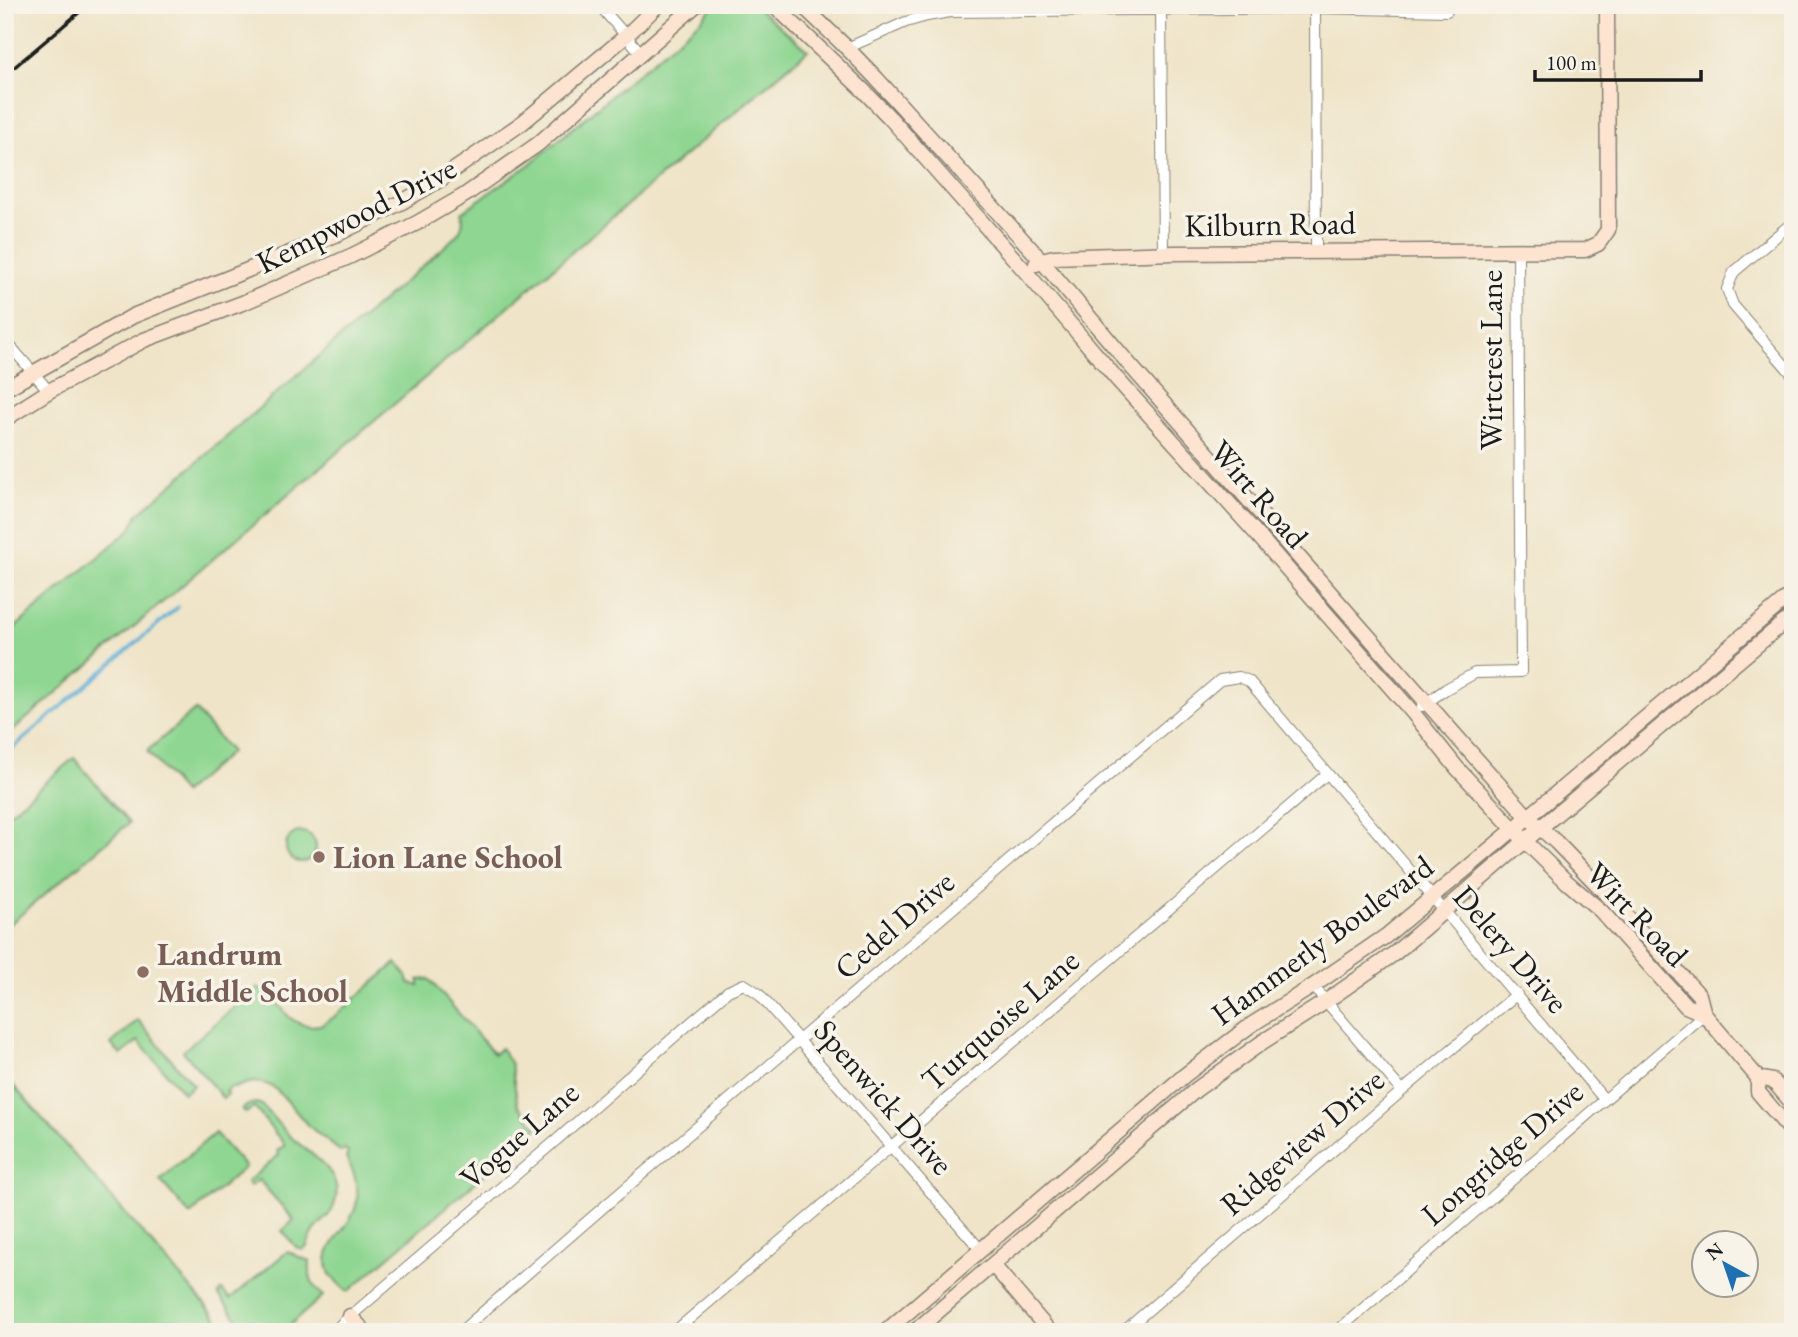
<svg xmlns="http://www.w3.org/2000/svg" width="1798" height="1337" viewBox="0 0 1798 1337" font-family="'EB Garamond',serif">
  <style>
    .green { fill: #8ed691; stroke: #557956; stroke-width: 2 }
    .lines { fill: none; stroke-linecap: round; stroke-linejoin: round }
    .stream { stroke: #5aafd6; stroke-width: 3.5 }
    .street-casing { stroke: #868072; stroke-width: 12 }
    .secondary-casing { stroke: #868072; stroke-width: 17 }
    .street { stroke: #fff; stroke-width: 10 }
    .secondary { stroke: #fde4d1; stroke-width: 14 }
    .rail { stroke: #1c1c1c; stroke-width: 3.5 }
    .education-dot { fill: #8d6e63; stroke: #f7f3e8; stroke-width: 2.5 }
    .labels { text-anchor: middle; stroke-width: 7; stroke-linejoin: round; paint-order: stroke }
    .street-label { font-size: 32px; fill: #1c1c1c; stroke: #f7f3e8 }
    .education-label { font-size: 32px; font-weight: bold; fill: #785e54; stroke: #f7f3e8; text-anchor: start }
  </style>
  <rect width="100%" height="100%" fill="#f7f3e8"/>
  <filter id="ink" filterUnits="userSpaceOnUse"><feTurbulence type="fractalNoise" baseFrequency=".0143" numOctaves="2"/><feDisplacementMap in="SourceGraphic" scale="14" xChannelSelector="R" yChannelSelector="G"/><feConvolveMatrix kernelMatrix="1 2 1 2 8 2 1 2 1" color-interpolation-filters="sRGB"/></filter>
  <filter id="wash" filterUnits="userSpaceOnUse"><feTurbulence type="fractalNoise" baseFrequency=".00686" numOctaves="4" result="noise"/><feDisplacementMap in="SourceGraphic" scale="28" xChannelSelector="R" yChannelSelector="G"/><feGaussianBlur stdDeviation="1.57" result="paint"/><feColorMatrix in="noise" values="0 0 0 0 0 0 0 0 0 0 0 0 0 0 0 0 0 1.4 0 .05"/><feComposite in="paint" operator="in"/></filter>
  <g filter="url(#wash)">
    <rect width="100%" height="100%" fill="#efe4c8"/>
    <!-- green -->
    <path class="green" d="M714 5H754L808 50C541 281 273 509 5 737V636L131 529 138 514 442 249C455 236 466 231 462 212L530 164 701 20Z
      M195 710 231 752 183 793 147 751Z
      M74 758 129 823 5 928V817Z
      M286 847a15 15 0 1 1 30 0a15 15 0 1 1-30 0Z
      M396 963 407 976 409 983 419 986V980L429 979 494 1054 501 1048 511 1064 518 1105 538 1128 348 1292C343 1287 336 1282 332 1277 315 1250 347 1233 355 1209 361 1191 355 1173 346 1158L348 1153 345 1149 341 1152C330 1142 317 1134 306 1123 284 1100 272 1069 235 1088L233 1086 226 1091 228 1094 223 1098 183 1051 257 988 271 995 289 1017 298 1023 310 1026 321 1025 334 1017Z
      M138 1020 193 1085 184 1093 138 1041 121 1055 111 1044Z
      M5 1076 229 1332H5Z
      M257 1103 262 1105C272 1116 281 1128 292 1138 313 1157 348 1173 333 1208 329 1218 318 1224 313 1233 310 1238 308 1244 306 1248L303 1250 297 1248 282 1231 294 1220 259 1180 250 1186 248 1185 247 1182 279 1155 277 1151 285 1145 254 1107 246 1113 242 1109 250 1104Z
      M215 1133 245 1167 190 1215 160 1180Z
      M288 1251 299 1257 310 1261C309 1278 310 1283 323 1296L282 1332H257L249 1322 238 1320 218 1294 222 1290 230 1299Z"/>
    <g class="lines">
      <!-- stream -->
      <path class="stream" d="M5 755 178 607"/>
    </g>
  </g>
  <g filter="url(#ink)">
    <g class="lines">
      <defs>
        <path id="street" d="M599 5 641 53
          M1315 5 1316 252
          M1161 6 1163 254
          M847 48 906 22 927 16 950 12 1315 8 1447 11
          M1793 222 1734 272 1727 289 1733 305 1793 375
          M5 340 49 391
          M1422 706 1446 689 1475 673 1521 672 1518 250
          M1313 986 1402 1091
          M332 1332 560 1137 681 1031 728 991 744 984 758 993 980 1249
          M460 1332 606 1205 1220 680 1239 677 1249 681 1604 1099
          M674 1332 1327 774
          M1123 1332 1402 1091 1517 994
          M1336 1332 1704 1014"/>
        <path id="secondary" d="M774 5 864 91 891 119 1026 272 1116 378 1255 532 1414 714 1457 768 1525 841 1567 882 1601 911 1686 1006 1704 1014
          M802 5 847 48 876 78 1041 260 1129 364 1472 754 1528 817 1556 842 1613 901 1699 995 1704 1014 1758 1078 1773 1081 1793 1104
          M1036 264 1041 260 1054 257 1174 253 1585 250 1598 244 1608 230 1607 5
          M5 389 133 316 340 233 402 202 438 181 522 123 626 36 658 5
          M5 419 49 391 144 340 245 302 351 256 417 223 465 195 538 144 696 5
          M1758 1078V1092L1793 1133
          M993 1265 1050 1332
          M350 1316 365 1332
          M885 1332 1185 1075 1251 1025 1313 986 1386 936 1514 829 1793 593
          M914 1332 1197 1089 1264 1041 1325 1002 1395 953 1540 828 1793 615"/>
      </defs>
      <!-- street casing -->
      <use href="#street" class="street-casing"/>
      <!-- secondary casing -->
      <use href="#secondary" class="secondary-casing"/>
      <!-- street -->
      <use href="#street" class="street"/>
      <!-- secondary -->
      <use href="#secondary" class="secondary"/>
      <!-- rail -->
      <path class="rail" d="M5 75 88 5"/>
    </g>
  </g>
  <!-- markers -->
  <g class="education-dot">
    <circle cx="319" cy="857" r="7"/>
    <circle cx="143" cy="972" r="7"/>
  </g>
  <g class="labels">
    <!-- street labels -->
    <g class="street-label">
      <text transform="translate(356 215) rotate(-27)" y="11">Kempwood Drive</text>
      <text transform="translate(1270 224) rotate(-1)" y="11">Kilburn Road</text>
      <text transform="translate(1491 360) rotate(-90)" y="11">Wirtcrest Lane</text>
      <text transform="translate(1259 494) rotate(49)" y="11">Wirt Road</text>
      <text transform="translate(1637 914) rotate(46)" y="11">Wirt Road</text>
      <text transform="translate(894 925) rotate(-41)" y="11">Cedel Drive</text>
      <text transform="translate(1322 940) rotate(-36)" y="11">Hammerly Boulevard</text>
      <text transform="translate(1511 949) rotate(49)" y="11">Delery Drive</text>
      <text transform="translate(1000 1020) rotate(-41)" y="11">Turquoise Lane</text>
      <text transform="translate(884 1097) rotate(49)" y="11">Spenwick Drive</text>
      <text transform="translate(519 1135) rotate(-41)" y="11">Vogue Lane</text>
      <text transform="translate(1302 1142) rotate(-41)" y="11">Ridgeview Drive</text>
      <text transform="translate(1502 1153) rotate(-41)" y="11">Longridge Drive</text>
    </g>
    <!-- education labels -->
    <g class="education-label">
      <text x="333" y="868">Lion Lane School</text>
      <text x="157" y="965">Landrum<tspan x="157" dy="37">Middle School</tspan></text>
    </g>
  </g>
  <!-- margin -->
  <rect width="1798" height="1337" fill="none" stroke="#f7f3e8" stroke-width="28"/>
  <!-- north arrow -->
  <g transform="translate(1725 1264) rotate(320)"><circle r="33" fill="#f7f3e8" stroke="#9f9d96" stroke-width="2"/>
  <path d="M0-5L12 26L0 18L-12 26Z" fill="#1f6fb2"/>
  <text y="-10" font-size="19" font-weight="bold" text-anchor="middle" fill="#1c1c1c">N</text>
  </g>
  <!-- scale -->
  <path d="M1535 70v10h166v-10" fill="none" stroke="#1c1c1c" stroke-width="3.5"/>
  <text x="1546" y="70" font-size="21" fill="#1c1c1c" stroke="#f7f3e8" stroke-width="5" paint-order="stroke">100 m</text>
</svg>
